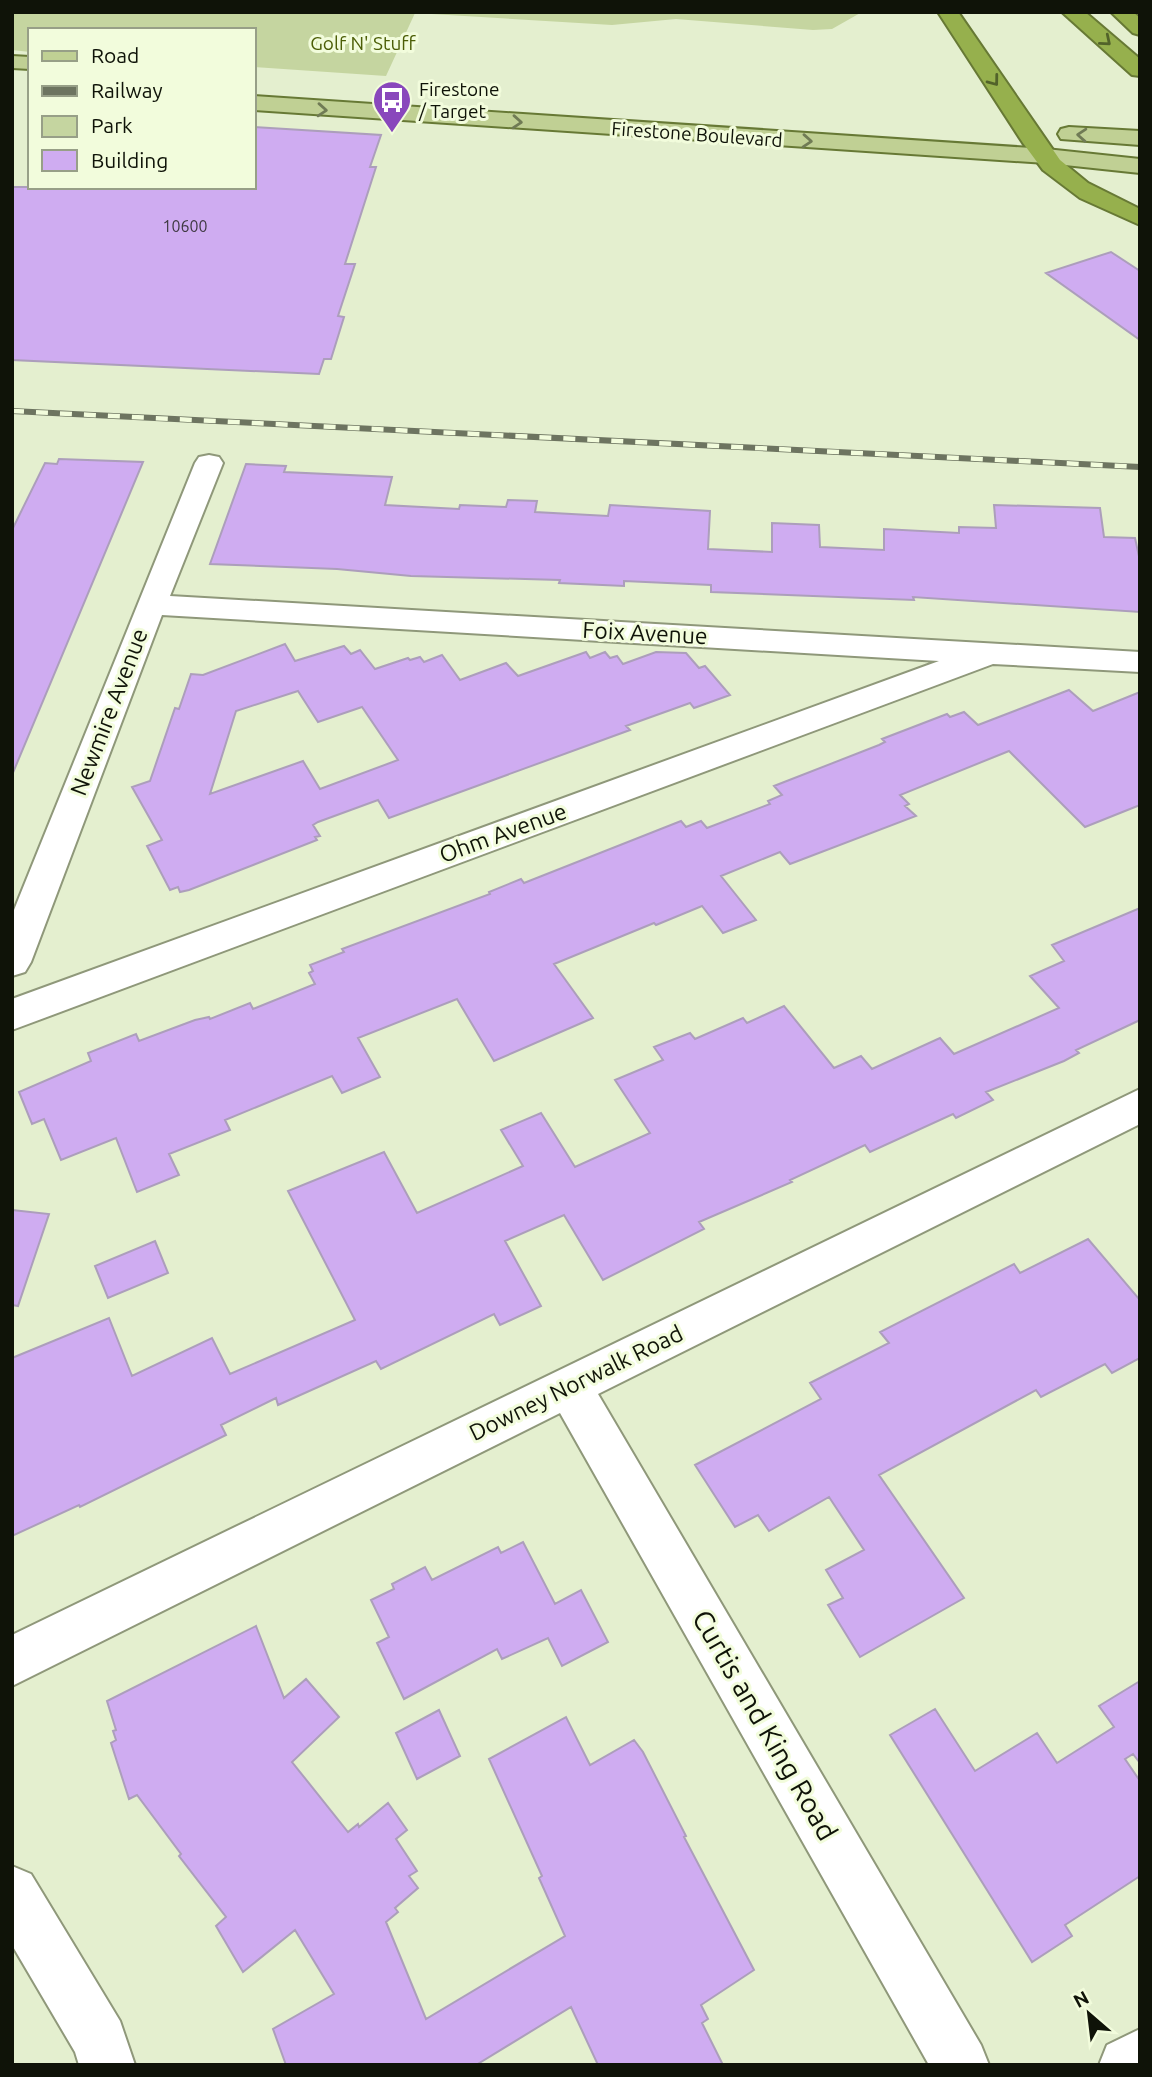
<svg xmlns="http://www.w3.org/2000/svg" width="1152" height="2077" viewBox="0 0 1152 2077" font-family="Ubuntu,sans-serif">
  <style>
    .green { fill: #c5d5a0 }
    .building { fill: #cfacf1; stroke: #ac9ebb; stroke-width: 2; fill-rule: evenodd }
    .lines { fill: none; stroke-linecap: round; stroke-linejoin: round }
    .minor-casing { stroke: #8f987a; stroke-width: 4 }
    .primary-casing { stroke: #677935; stroke-width: 4 }
    .motorway-casing { stroke: #677935; stroke-width: 4 }
    .minor { fill: #fff; fill-rule: evenodd }
    .primary { fill: #c0d094; fill-rule: evenodd }
    .motorway { fill: #96b04d; fill-rule: evenodd }
    .rail-casing { stroke: #6d7460; stroke-width: 6 }
    .rail { stroke: #f2fcdc; stroke-width: 4.5; stroke-dasharray: 12; stroke-linecap: butt }
    .oneway { stroke: #52622a }
    .oneway2 { stroke: #707b55 }
    .labels { text-anchor: middle; stroke-width: 6; stroke-linejoin: round; paint-order: stroke }
    .far-number-label { font-size: 16px; fill: #3f3942 }
    .far-park-label { font-size: 19px; fill: #4c5e07; stroke: #f2fcdc }
    .far-poi-label { font-size: 19px; fill: #0f1308; stroke: #f2fcdc; text-anchor: start }
    .far-street-label { font-size: 19px; fill: #0f1308; stroke: #f2fcdc }
    .street-label { font-size: 23px; fill: #0f1308; stroke: #f2fcdc }
    .near-street-label { font-size: 28px; fill: #0f1308; stroke: #f2fcdc }
  </style>
  <rect width="100%" height="100%" fill="#e4efcf"/>
  <!-- green -->
  <path class="green" d="M12 12H862L832 29 813 30 676 19 612 25 415 13 386 76 254 67V30H30V52L12 50Z"/>
  <!-- building -->
  <path class="building" d="M254 127 381 135 370 167H376L345 264H355L338 316 344 317 331 359H324L319 374 12 360V187H254Z
    M1111 252 1140 271V340L1046 273Z
    M59 459 143 462 12 775V530L45 463 57 464Z
    M246 464 286 466 284 472 392 477 385 505 459 509 460 505 506 507 508 500 537 501 535 512 608 516 610 505 710 511 708 549 772 552V523L819 525 820 547 884 550V529L959 533V527L996 528 994 505 1100 508 1104 537 1135 538 1140 561V612L913 597 914 600 711 592V585L624 581V586L559 583 560 580 411 576 337 569 210 564Z
    M285 644 295 661 344 646 351 654 360 650 375 669 408 658 410 660 420 657 424 662 442 655 460 680 506 663 518 676 586 652 590 658 605 652 610 658 617 656 623 664 656 652 686 653 699 668 705 666 730 695 694 708 690 703 626 726 630 730 389 818 378 800 318 822 313 825 320 836 315 837 317 840 189 890 180 892 178 887 170 890 147 846 162 840 132 787 150 781 175 708 179 709 191 674 203 675ZM298 691 318 722 362 707 398 760 320 789 303 761 210 794 236 711Z
    M1069 690 1093 711 1140 692V805L1085 827 1009 751 900 795 909 804 905 806 916 816 790 864 780 852 721 876 756 920 723 933 702 906 656 925 654 923 554 964 593 1018 494 1061 457 999 358 1038 380 1077 342 1093 332 1076 225 1120 230 1130 169 1154 179 1175 137 1192 116 1138 61 1160 44 1119 32 1124 19 1092 91 1061 88 1053 136 1034 139 1041 195 1020 209 1017 210 1019 250 1003 253 1009 315 984 309 973 313 971 310 965 344 952 342 949 490 894 489 892 521 879 524 883 681 821 686 827 701 821 707 828 770 804 768 801 782 795 774 786 879 745 885 742 882 739 947 714 950 717 964 712 978 725Z
    M1140 908V1020L1076 1050 1079 1053 1064 1061 986 1092 993 1100 956 1118 953 1114 870 1152 865 1145 790 1180 792 1182 699 1222 704 1229 603 1280 564 1215 505 1241 541 1306 500 1325 494 1314 381 1369 376 1361 278 1405 276 1398 221 1425 226 1435 80 1507 79 1505 12 1536V1358L109 1318 132 1376 212 1338 230 1374 355 1320 288 1191 384 1152 417 1213 523 1166 501 1130 541 1113 575 1167 650 1133 615 1080 663 1060 654 1047 690 1033 695 1039 743 1018 747 1023 784 1006 834 1068 861 1056 872 1069 940 1038 954 1054 1059 1008 1030 976 1064 961 1052 945Z
    M12 1210 49 1214 18 1306 12 1305Z
    M1088 1239 1140 1300V1358L1112 1373 1105 1364 1041 1397 1036 1390 879 1475 964 1598 860 1657 828 1605 843 1598 826 1570 864 1550 829 1497 769 1531 758 1515 735 1527 695 1465 821 1399 810 1383 889 1343 880 1332 1014 1264 1020 1273Z
    M155 1241 168 1273 108 1298 95 1266Z
    M523 1542 555 1604 581 1590 608 1642 562 1666 548 1638 502 1659 497 1649 404 1699 377 1643 389 1637 371 1600 394 1589 392 1584 425 1567 432 1580 498 1547 501 1553Z
    M256 1626 284 1698 306 1679 339 1717 292 1762 348 1832 358 1824 359 1827 388 1803 407 1830 396 1839 417 1871 409 1876 418 1888 395 1908 398 1912 386 1922 426 2019 565 1936 539 1878 542 1876 489 1759 566 1717 590 1765 634 1740 643 1752 686 1836 684 1837 754 1970 701 2005 708 2019 702 2023 723 2065H598L571 2007 476 2065H286L273 2029 334 1994 295 1930 243 1972 216 1926 226 1917 179 1856 181 1854 137 1795 129 1799 111 1743 116 1740 113 1731 116 1730 107 1701Z
    M1140 1681V1763L1133 1754 1125 1759 1140 1781V1876L1065 1925 1072 1936 1032 1962 890 1735 935 1709 975 1771 1037 1733 1057 1763 1114 1727 1099 1706Z
    M439 1710 460 1756 417 1779 396 1733Z"/>
  <g class="lines">
    <defs>
      <path id="minor" d="M209 455 219 457 223 463 170 596 1140 652V672L993 664 12 1030V999L939 661 162 615 31 962 25 972 12 976V915L195 463 199 457Z
        M1140 1089V1124L598 1394 981 2045 989 2065H929L560 1413 12 1686V1635Z
        M12 1866 31 1874 120 2021 135 2065H79L75 2052 12 1945Z
        M1140 2029V2065H1099L1107 2045Z"/>
      <path id="primary" d="M12 56 30 57V69L12 68Z
        M254 96 1046 149 1140 159V173L1046 163 254 110Z
        M1069 127 1140 131V145L1061 139 1058 134 1061 129Z"/>
      <path id="motorway" d="M938 12H958L1060 160 1088 183 1140 209V225L1080 198 1043 170 1023 143Z
        M1062 12H1085L1140 59V76L1132 75Z
        M1111 12H1133L1140 18V35L1133 33Z"/>
    </defs>
    <!-- minor casing -->
    <use href="#minor" class="minor-casing"/>
    <!-- primary casing -->
    <use href="#primary" class="primary-casing"/>
    <!-- motorway casing -->
    <use href="#motorway" class="motorway-casing"/>
    <!-- minor -->
    <use href="#minor" class="minor"/>
    <!-- primary -->
    <use href="#primary" class="primary"/>
    <!-- motorway -->
    <use href="#motorway" class="motorway"/>
    <defs>
      <path id="rail" d="M12 411 1140 467"/>
    </defs>
    <!-- rail casing -->
    <use href="#rail" class="rail-casing"/>
    <!-- rail -->
    <use href="#rail" class="rail"/>
  </g>
  <!-- one-way arrows -->
  <defs><path id="oneway-chevron" d="M-2-3.5L2.5 0L-2 3.5" fill="none" stroke-width="1.6" stroke-linecap="round" stroke-linejoin="round" transform="scale(1.75)"/></defs>
  <g class="oneway">
    <use href="#oneway-chevron" transform="translate(1106 41) rotate(40)"/>
    <use href="#oneway-chevron" transform="translate(994 81) rotate(53)"/>
  </g>
  <g class="oneway2">
    <use href="#oneway-chevron" transform="translate(322 110) rotate(4)"/>
    <use href="#oneway-chevron" transform="translate(517 122) rotate(4)"/>
    <use href="#oneway-chevron" transform="translate(1082 135) rotate(-176)"/>
    <use href="#oneway-chevron" transform="translate(807 141) rotate(4)"/>
  </g>
  <!-- icons -->
  <defs>
    <symbol id="bus-pin" viewBox="-11 -11 22 30"><path d="M0 17L-7.5 6A9.5 9.5 0 1 1 7.5 6Z" fill="#8947bc" stroke="#f2fcdc"/><path d="M-5-6H5V4H4V6H2V4H-2V6H-4V4H-5ZM-3.5-4V0h7V-4ZM-3.5 1.2v1.5H-2V1.2ZM2 1.2v1.5H3.5V1.2Z" fill="#fff"/></symbol>
  </defs>
  <g fill-rule="evenodd">
    <use href="#bus-pin" x="370" y="78" width="44" height="60"/>
  </g>
  <g class="labels">
    <!-- far-number labels -->
    <g class="far-number-label">
      <text x="185" y="232">10600</text>
    </g>
    <!-- far-park labels -->
    <g class="far-park-label">
      <text x="363" y="50">Golf N' Stuff</text>
    </g>
    <!-- far-poi labels -->
    <g class="far-poi-label">
      <text x="419" y="96">Firestone<tspan x="419" dy="22">/ Target</tspan></text>
    </g>
    <!-- far-street labels -->
    <g class="far-street-label">
      <text transform="translate(697 134) rotate(4)" y="7">Firestone Boulevard</text>
    </g>
    <!-- street labels -->
    <g class="street-label">
      <text transform="translate(645 633) rotate(3)" y="8">Foix Avenue</text>
      <text transform="translate(109 712) rotate(-69)" y="8">Newmire Avenue</text>
      <text transform="translate(503 833) rotate(-20)" y="8">Ohm Avenue</text>
      <text transform="translate(576 1383) rotate(-26)" y="8">Downey Norwalk Road</text>
    </g>
    <!-- near-street labels -->
    <g class="near-street-label">
      <text transform="translate(765 1725) rotate(60)" y="10">Curtis and King Road</text>
    </g>
  </g>
  <!-- border -->
  <rect width="1152" height="2077" fill="none" stroke="#0f1308" stroke-width="28"/>
  <!-- legend -->
  <rect x="28" y="28" width="228" height="161" fill="#f2fcdc" stroke="#979f87" stroke-width="2"/>
  <rect x="42" y="51" width="35" height="10" fill="#c0d094" stroke="#979f87" stroke-width="2"/>
  <text x="91" y="63" font-size="21" fill="#0f1308">Road</text>
  <rect x="42" y="86" width="35" height="10" fill="#6d7460" stroke="#979f87" stroke-width="2"/>
  <text x="91" y="98" font-size="21" fill="#0f1308">Railway</text>
  <rect x="42" y="116" width="35" height="21" fill="#c5d5a0" stroke="#979f87" stroke-width="2"/>
  <text x="91" y="133" font-size="21" fill="#0f1308">Park</text>
  <rect x="42" y="150" width="35" height="21" fill="#cfacf1" stroke="#979f87" stroke-width="2"/>
  <text x="91" y="168" font-size="21" fill="#0f1308">Building</text>
  <!-- north arrow -->
  <g transform="translate(1089 2014) rotate(332)" stroke="#f2fcdc" stroke-width="5" paint-order="stroke">
  <path d="M0-5L12 26L0 18L-12 26Z" fill="#0f1308"/>
  <text y="-10" font-size="19" font-weight="bold" text-anchor="middle" fill="#0f1308">N</text>
  </g>
</svg>
